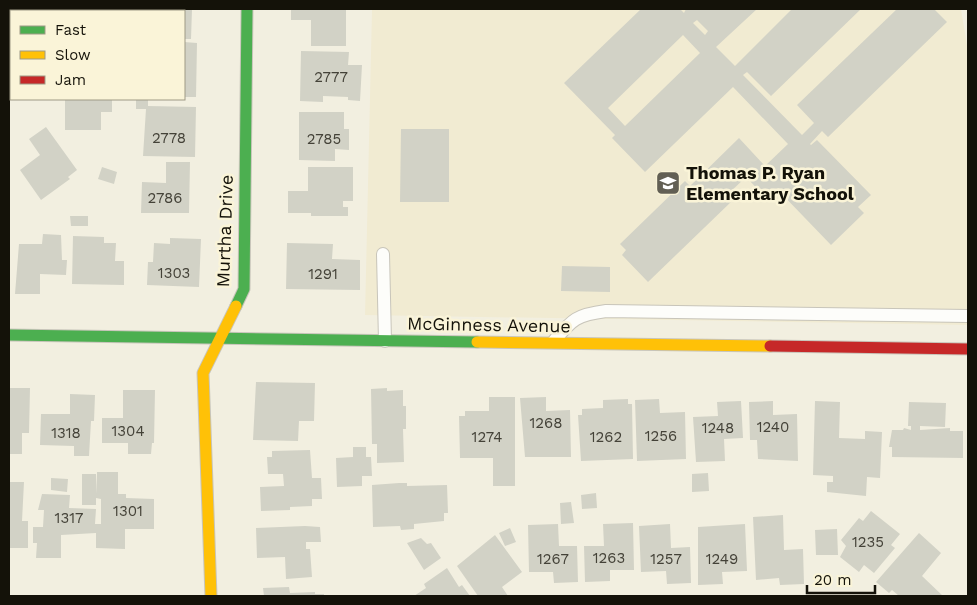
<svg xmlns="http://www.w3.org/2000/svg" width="977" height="605" viewBox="0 0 977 605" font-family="'Work Sans',sans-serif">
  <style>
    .built { fill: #f1ebd2 }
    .building { fill: #d2d2c6; fill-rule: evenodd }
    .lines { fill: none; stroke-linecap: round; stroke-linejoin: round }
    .lane-casing { stroke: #c8c5ba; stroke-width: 14 }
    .fast-casing { stroke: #c8c5ba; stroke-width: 13 }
    .slow-casing { stroke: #c8c5ba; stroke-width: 13 }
    .jam-casing { stroke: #c8c5ba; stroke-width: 13 }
    .lane { stroke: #fdfdfa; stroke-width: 12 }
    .fast { stroke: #4caf50; stroke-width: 11 }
    .slow { stroke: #ffc107; stroke-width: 11 }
    .jam { stroke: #c62828; stroke-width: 11 }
    .labels { text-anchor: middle; stroke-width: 5; stroke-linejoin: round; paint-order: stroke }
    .number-label { font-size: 15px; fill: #444238 }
    .poi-label { font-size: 18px; font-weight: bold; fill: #141209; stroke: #faf4d8; text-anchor: start }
    .street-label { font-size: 18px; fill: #141209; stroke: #faf4d8 }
  </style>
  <rect width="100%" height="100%" fill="#f2efe0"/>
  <!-- built -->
  <path class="built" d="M372 9H961L968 51V325L365 315Z"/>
  <!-- building -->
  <path class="building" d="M42 9H104V11H42Z
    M145 9H192L191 39H184V11H145Z
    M291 9 346 10V46H311V20H291Z
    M641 9H680L684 13 686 9H757L716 47 735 66 792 9H861L771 96 747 72 743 75 802 135 814 123 797 105 897 9H934L947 22 828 137 822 131 810 144 811 145 817 140 871 195 858 207 864 213 831 245 777 189 767 199 746 177 727 195 732 201 648 282 622 255 626 250 620 244 685 181 690 186 739 138 765 166 788 144 733 87 645 172 612 138 615 135 564 83ZM697 20 708 31 705 35 693 23ZM683 35 700 53 625 126 608 108Z
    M184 42 197 43 196 97H184Z
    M301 51 349 52 348 65H362L360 101 348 100V97L323 96V102L300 101Z
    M65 99H112V112H101V130H65Z
    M136 99H148V106L196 107 195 157 143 156 146 109H136Z
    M299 112H344V129H349V150L335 149V161L299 160Z
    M46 127 77 170 68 177 70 179 41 200 20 170 40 155 29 139Z
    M401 129H449V202H400Z
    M166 162H190L189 213H141L142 182 166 183Z
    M102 167 117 172 114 184 98 179Z
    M308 167H353V201H343V207H348V216H311V213H288V191H308Z
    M70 216H88V226H71Z
    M43 234 61 235 62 260H67L66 275 40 274V294H15L19 244H42Z
    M73 236 104 237V243H116L115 261H124V285L72 284Z
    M170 238 201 239 199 287 147 285 148 262H153L154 243 170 244Z
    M287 243 333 244 332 259 360 260V290L286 289Z
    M562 266 610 267V292L561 291Z
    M256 382 315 383 314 421H299L298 441 253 440Z
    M9 388H30L29 433H22V454H9Z
    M387 388V391L403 390V406H406V429H403L404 462 377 463V444H372L371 389Z
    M123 390H155L154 443H152L151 454H128V443H102V418H123Z
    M70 394 95 395 94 421H91L89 456H74V446L40 445 41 414H70Z
    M489 397H515V486H493V458H460L459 416H465V411H489Z
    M546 397V411L570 410 571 457H525L520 398Z
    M628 399V404H632L633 459 581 461 578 415H582V409L603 408V400Z
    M659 399 660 413 685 412 686 459 637 461 635 400Z
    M741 401 743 438 724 439 725 461 696 462 693 417 718 416 717 402Z
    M773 401V415L797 414 798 461 758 459 757 440H750L749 402Z
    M815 401 840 402 839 438 865 439V431L882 432 880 478 867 477 866 496 827 492V482H833V476L813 475Z
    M909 402 946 403 945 427 920 426V430L950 428V431H963V458L892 457V447H889L892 430H903L904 428 911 430V426H908Z
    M353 447H366V457H371L372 476H362V486L337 487 336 458 353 457Z
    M310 450 312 478H321L322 499H312V506L290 507V510L261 511 260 487 284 486 283 474H268L267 457H272V451Z
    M97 472H118V494H126V498L154 499V529H125V549L96 548V533L61 535V558H36L37 543H33V527H43L44 510H38L42 494 70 495 69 508 96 509 95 524H101V499L96 498V505H82V474H96L97 494Z
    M708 473 709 491 692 492V474Z
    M51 478 68 479 67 492 51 490Z
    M9 482H24L22 521H28V548H9Z
    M399 483H407V486L447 485 448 513H444V521L414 524V529L401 530 400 526 373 527 372 485Z
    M596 493 597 508 582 509 581 495Z
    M571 502 574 523 561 524 560 503Z
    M871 511 900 534 891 545 895 548 874 573 864 565 859 572 840 557 846 546 841 540 859 518 863 521Z
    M783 515 784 550 803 549 804 584 780 585 779 578 756 580 753 517Z
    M633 523 634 570H610V581L585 582 584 546H604L603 524Z
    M558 524 559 546H577L578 582 554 583 553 572H529L528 525Z
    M670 524 671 548 690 547 691 583 667 584 666 571 641 572 639 526Z
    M745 524 747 571 722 572 723 584 698 585V527Z
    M305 526 320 527 321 542H306V549H310L312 577 286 579 285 557 257 558 256 528Z
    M510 528 516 542 505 546 499 533Z
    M837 529 838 555H816L815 530Z
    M919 533 941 553 922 576 943 596H899L892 590 889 593 876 582Z
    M495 535 522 572 502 587 508 596H478L457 566Z
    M421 538 427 544 431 543 441 558 424 570 407 543Z
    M447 568 459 587 462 585 470 596H414L426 588 424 584Z
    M289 587 290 593 315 592V594H324V596H264L263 588Z"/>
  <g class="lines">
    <defs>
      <path id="lane" d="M383 254 385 341
        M553 342C572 320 575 315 606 311L968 316"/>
      <path id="fast" d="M236 306 244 289 247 9
        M9 335 477 342"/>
      <path id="slow" d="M477 342 770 346
        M211 596 203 373 236 306"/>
      <path id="jam" d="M770 346 968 349"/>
    </defs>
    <!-- lane casing -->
    <use href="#lane" class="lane-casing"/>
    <!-- fast casing -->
    <use href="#fast" class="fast-casing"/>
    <!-- slow casing -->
    <use href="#slow" class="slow-casing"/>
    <!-- jam casing -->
    <use href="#jam" class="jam-casing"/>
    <!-- lane -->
    <use href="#lane" class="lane"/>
    <!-- fast -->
    <use href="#fast" class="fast"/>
    <!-- slow -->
    <use href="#slow" class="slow"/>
    <!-- jam -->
    <use href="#jam" class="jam"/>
  </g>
  <!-- icons -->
  <defs>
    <symbol id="school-square" viewBox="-11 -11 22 22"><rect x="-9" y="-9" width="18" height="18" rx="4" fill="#625f54" stroke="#faf4d8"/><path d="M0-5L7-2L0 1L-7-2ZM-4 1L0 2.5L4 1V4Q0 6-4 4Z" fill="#fff"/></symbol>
  </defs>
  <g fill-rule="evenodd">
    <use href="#school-square" x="654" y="169" width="28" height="28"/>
  </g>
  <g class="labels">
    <!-- number labels -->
    <g class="number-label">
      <text x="331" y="82">2777</text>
      <text x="169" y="143">2778</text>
      <text x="324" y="144">2785</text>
      <text x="165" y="203">2786</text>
      <text x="174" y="278">1303</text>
      <text x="323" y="279">1291</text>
      <text x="546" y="428">1268</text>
      <text x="773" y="432">1240</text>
      <text x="718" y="433">1248</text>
      <text x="128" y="436">1304</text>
      <text x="66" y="438">1318</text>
      <text x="661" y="441">1256</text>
      <text x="487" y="442">1274</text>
      <text x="606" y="442">1262</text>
      <text x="128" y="516">1301</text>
      <text x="69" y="523">1317</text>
      <text x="868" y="547">1235</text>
      <text x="609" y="563">1263</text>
      <text x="553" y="564">1267</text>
      <text x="666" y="564">1257</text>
      <text x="722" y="564">1249</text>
    </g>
    <!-- poi labels -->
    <g class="poi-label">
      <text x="686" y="179">Thomas P. Ryan<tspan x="686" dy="21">Elementary School</tspan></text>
    </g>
    <!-- street labels -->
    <g class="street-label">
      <text transform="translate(225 231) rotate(-88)" y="6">Murtha Drive</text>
      <text transform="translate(489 325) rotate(1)" y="6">McGinness Avenue</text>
    </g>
  </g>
  <!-- border -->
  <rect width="977" height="605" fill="none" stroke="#141209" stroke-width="20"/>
  <!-- legend -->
  <rect x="10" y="10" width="175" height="90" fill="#faf4d8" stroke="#9e9a85"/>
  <rect x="20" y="26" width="25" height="8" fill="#4caf50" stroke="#9e9a85"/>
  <text x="55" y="35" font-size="15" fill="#141209">Fast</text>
  <rect x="20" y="51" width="25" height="8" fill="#ffc107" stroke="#9e9a85"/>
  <text x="55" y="60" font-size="15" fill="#141209">Slow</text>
  <rect x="20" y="76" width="25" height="8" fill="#c62828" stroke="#9e9a85"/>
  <text x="55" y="85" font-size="15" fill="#141209">Jam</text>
  <!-- scale -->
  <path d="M807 585v8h68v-8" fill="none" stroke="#141209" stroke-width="2.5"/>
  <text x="814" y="585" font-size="15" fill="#141209" stroke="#faf4d8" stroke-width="4" paint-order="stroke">20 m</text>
</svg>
